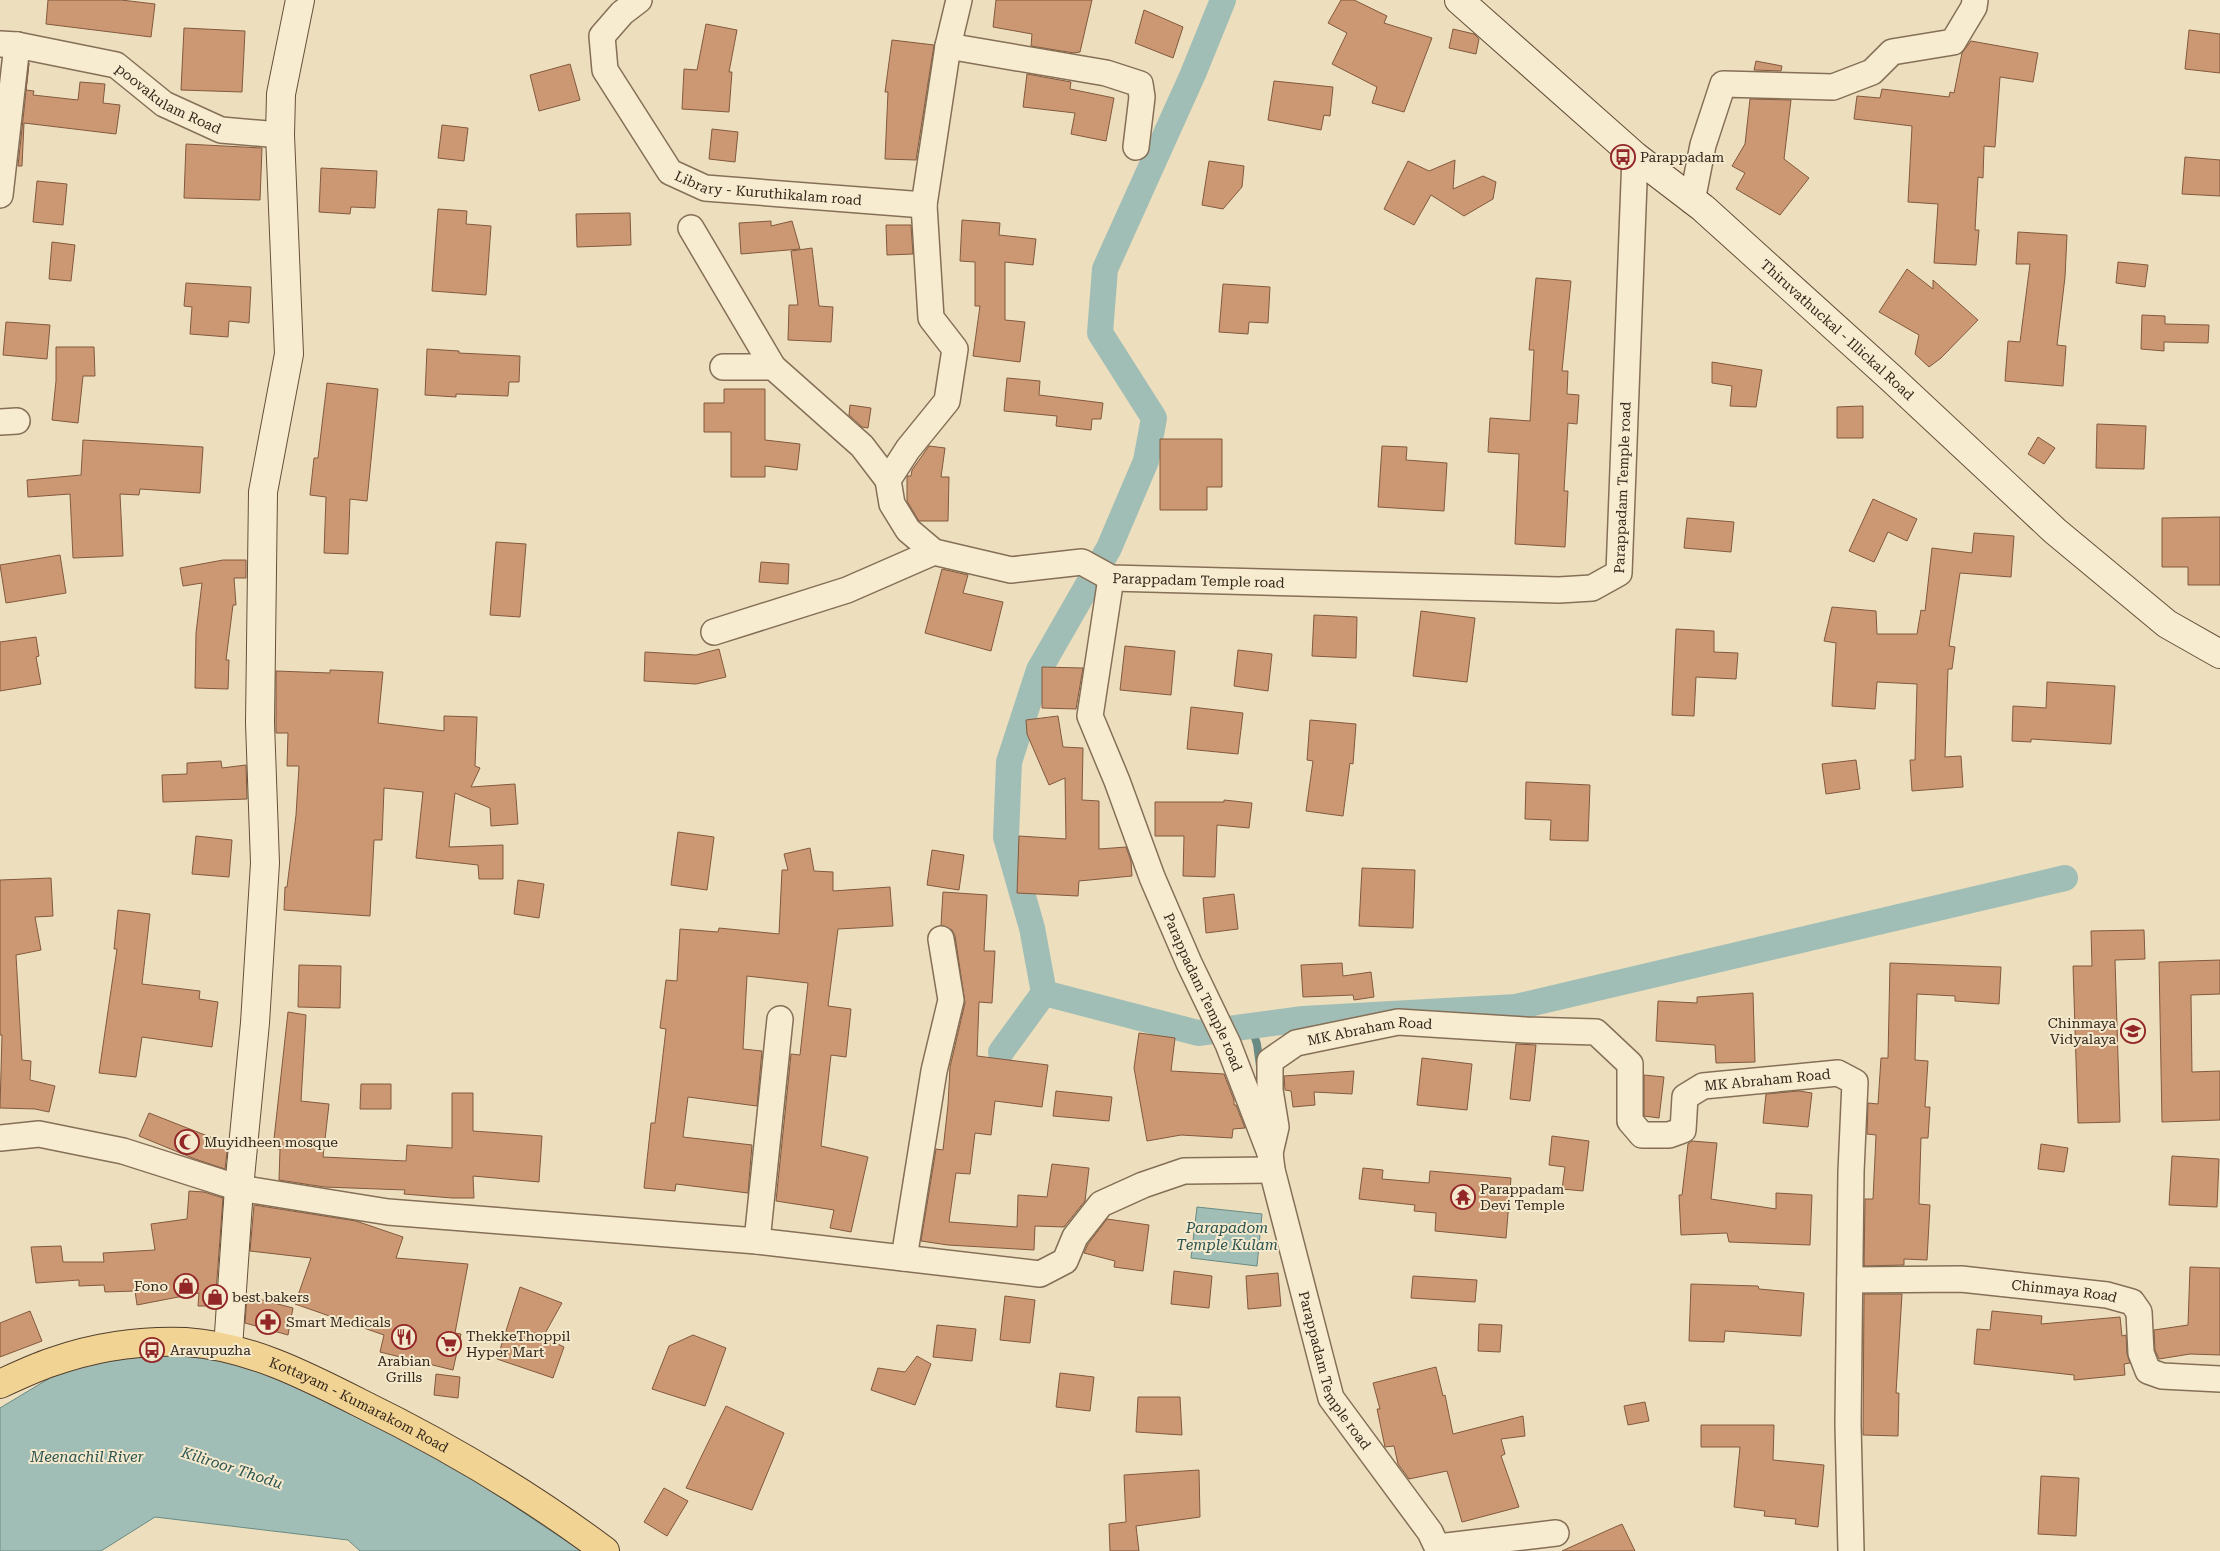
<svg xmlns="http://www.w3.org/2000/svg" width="2220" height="1551" viewBox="0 0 2220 1551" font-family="'Roboto Serif',serif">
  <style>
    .water { fill: #a1beb6; stroke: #698b83 }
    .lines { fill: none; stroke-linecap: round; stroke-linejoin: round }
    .stream { stroke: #698b83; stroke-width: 8 }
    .canal { stroke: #a1beb6; stroke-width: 26 }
    .building { fill: #cb9873; stroke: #83593d }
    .street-casing { stroke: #856f57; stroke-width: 28 }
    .secondary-casing { stroke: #66503a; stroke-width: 30 }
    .primary-casing { stroke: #523d2b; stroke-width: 30 }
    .street { stroke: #f8ecd0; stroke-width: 25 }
    .secondary { stroke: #f8ecd0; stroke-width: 28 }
    .primary { stroke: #f1d494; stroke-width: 28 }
    .labels { text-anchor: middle; stroke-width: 4; stroke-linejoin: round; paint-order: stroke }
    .street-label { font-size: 14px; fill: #34271b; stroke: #f5e9cd }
    .poi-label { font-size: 14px; fill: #34271b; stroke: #f5e9cd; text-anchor: start }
    .water-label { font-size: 15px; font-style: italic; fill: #2b5451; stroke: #f5e9cd }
  </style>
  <rect width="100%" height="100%" fill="#eddfbd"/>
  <!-- water -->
  <path class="water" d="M1197 1207 1262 1214 1257 1266 1191 1258Z
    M194 1347 285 1379 442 1458 581 1551H360L348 1540 155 1517 101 1551H0V1408L78 1361Z"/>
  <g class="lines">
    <!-- stream -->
    <path class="stream" d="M1251 1026 1257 1044 1260 1066"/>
    <!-- canal -->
    <path class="canal" d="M1044 993 1198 1033 1303 1019 1516 1007 2065 878
      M1001 1052 1044 993 1032 928 1006 837 1009 762 1039 670 1109 548 1146 461 1154 418 1100 333 1105 269 1193 74 1223 0"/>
  </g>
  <!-- building -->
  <path class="building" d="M48 0H121L155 4 151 37 46 24Z
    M996 0H1092L1080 52 1074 53 1031 46 1032 34 993 27Z
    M1341 0H1354L1387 16 1384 23 1432 38 1404 112 1372 103 1377 87 1332 64 1347 33 1328 23Z
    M1144 10 1183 27 1173 58 1135 43Z
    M706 24 737 30 729 72H732L729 112 682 109 684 69 697 70Z
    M184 28 245 31 242 92 181 90Z
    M1453 29 1474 34 1479 39 1476 54 1449 48Z
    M2189 30 2220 34V73L2185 69Z
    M892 40 934 45 916 160 885 159 888 92H885Z
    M1971 41 2038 53 2033 82 2000 77 1995 147 1984 146 1983 178 1978 177 1975 230H1979L1976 265 1934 263 1938 204 1908 202 1912 126 1854 119 1857 96 1880 98 1882 89 1949 97 1950 92 1954 93 1962 53Z
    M1756 61 1782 66 1781 71 1754 70Z
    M29 63 26 90 34 91 33 95 78 100 80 82 105 84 103 103 120 105 116 134 24 123 22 166H18Z
    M570 64 580 100 539 111 530 75Z
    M1027 74 1071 82 1070 89 1114 98 1106 141 1071 134 1075 113 1023 107Z
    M1274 81 1333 87 1330 116 1324 115 1321 130 1268 120Z
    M1750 99 1791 100 1784 159 1809 178 1780 215 1736 189 1745 173 1732 166 1745 144Z
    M442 125 468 128 464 161 438 158Z
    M712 129 738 132 735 162 709 159Z
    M186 144 262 148 260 200 184 198Z
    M2185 157 2220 160V196L2182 194Z
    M1455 160 1453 189 1483 176 1496 182 1493 199 1464 216 1431 195 1414 225 1384 209 1408 161 1429 171Z
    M1209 161 1244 166 1242 187 1223 209 1202 205Z
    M321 168 377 171 375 208 351 207 350 214 319 212Z
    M37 181 67 184 63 225 33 222Z
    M438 209 467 211 466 224 491 226 486 295 432 291Z
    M630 213 631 245 577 247 576 214Z
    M962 220 1000 223 999 235 1036 239 1033 265 1005 262V320L1025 322 1020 362 973 356 980 306H975V262L960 261Z
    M771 221V226L792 221 800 249 741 254 739 223Z
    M886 225H911L913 254 887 255Z
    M2018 232 2067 235 2065 277 2057 345 2066 346 2063 386 2005 381 2008 341 2020 342 2030 264H2016Z
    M52 242 75 245 71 281 49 279Z
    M812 248 819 306 833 307 831 342 788 340 789 305H798L791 251Z
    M2118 262 2148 265 2145 287 2116 283Z
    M1907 269 1933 289V280L1978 320 1941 358 1929 367 1915 354 1919 335 1879 312Z
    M1536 278 1571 281 1562 371H1568L1567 394 1579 395 1577 424 1568 423 1564 491H1568L1565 547 1515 544 1519 454 1488 452 1490 418 1530 421 1534 350H1529Z
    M186 283 251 287 249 323 229 321 228 337 190 334 192 307 184 306Z
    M1223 284 1270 287 1268 323 1249 322 1248 334 1219 332Z
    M2142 315 2165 316V324L2209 325 2208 343 2164 342V351L2141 349Z
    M6 322 50 325 47 359 3 355Z
    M56 347H94L95 376H83L78 423 52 420 56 381Z
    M427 349 459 351V353L520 356 519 382H509L508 396 456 394V397L425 395Z
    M1712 362 1762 370 1756 407 1730 406 1732 386 1712 383Z
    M1007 378 1040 381 1039 395 1103 403 1101 419H1092L1091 430 1056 426 1057 416 1004 411Z
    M327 383 378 389 367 501 350 499 348 554 324 553 326 497 310 495 314 458H318Z
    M724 389H765V440L800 444 797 470 765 466V477H731V432H704V403H724Z
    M850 405 871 408 868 428 862 427 849 415Z
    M1863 406V438H1837V407Z
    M2097 424 2146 426 2144 469 2096 468Z
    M2038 437 2055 448 2044 464 2028 454Z
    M1160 439H1222V487H1207V510H1160Z
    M83 440 203 447 200 493 140 489 139 495 120 494 123 556 73 558 70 494 28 497 27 480 81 475Z
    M929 446 945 448 941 477H949L948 521H919L907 501V476H911L912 470Z
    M1382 446 1407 447 1406 460 1447 463 1444 511 1378 507Z
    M1873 499 1917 519 1907 541 1888 532 1874 562 1849 551Z
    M2220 517V585H2188V567H2162V518Z
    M1687 518 1734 522 1731 552 1684 548Z
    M1974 533 2014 536 2011 577 1960 573 1949 646 1955 647 1952 669H1948L1945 757 1961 756 1963 787 1912 791 1910 760H1915L1917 684 1877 682 1875 709 1832 706 1836 643 1824 641 1832 607 1876 611 1877 634H1917L1921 610 1925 611 1932 548 1972 553Z
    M496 542 526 544 520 617 490 615Z
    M60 555 66 593 6 603 0 565Z
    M223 560H246V578H234L236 605H233L226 660H229L228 689 195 688 196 633 202 583 183 586 180 568Z
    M761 562 789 564 788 584 759 582Z
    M942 569 968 575 963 593 1003 602 991 651 925 633Z
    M1421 611 1475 618 1467 682 1413 676Z
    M1314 615 1357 617 1356 658 1312 656Z
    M1676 629 1714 631V652L1738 653 1736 679 1696 677 1694 716 1672 715Z
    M36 637 39 656 36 657 41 684 0 691V642Z
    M1125 646 1175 651 1171 695 1120 690Z
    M719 649 726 677 696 684 644 681 645 652 696 655Z
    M1238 650 1272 654 1268 691 1234 686Z
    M1042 667 1083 668 1076 709 1042 708Z
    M330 670 383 672 378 723 444 731V716L477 717 475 766 480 768 471 787 515 784 518 824 491 826 490 808 455 793 449 847 503 845V879H479L478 865 416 858 423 792 384 788 382 840H374L370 916 284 910 285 887H287L296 815 299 766H287L288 733H276V671L330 673Z
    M2047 682 2115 686 2111 744 2031 739V742L2012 741 2013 706 2046 708Z
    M1191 707 1243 713 1238 754 1187 749Z
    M1058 716 1063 747 1083 748 1082 800 1099 801V849L1126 847 1131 861 1132 876 1079 881 1078 896 1017 893 1019 836 1066 839 1065 778 1049 785 1027 734 1026 720Z
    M1310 720 1356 724 1353 764 1350 763 1343 816 1306 811 1313 761 1307 760Z
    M1856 760 1860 789 1826 794 1822 764Z
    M221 761 222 768 246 765 247 799 163 802 162 775 187 774V763Z
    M1526 782 1590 785 1588 841 1550 840 1551 820 1525 819Z
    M1224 800 1252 803 1249 828 1217 825 1215 877 1183 876 1184 836H1155V802H1224Z
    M678 832 714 837 707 890 671 885Z
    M196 836 232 840 229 877 192 874Z
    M810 848 814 871 833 872V891L890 887 893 926 838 929 828 1006 851 1009 846 1057 831 1055 821 1146 868 1157 851 1232 830 1228 834 1210 776 1201 791 1054 800 1055 808 983 747 976 743 1049 762 1051 757 1106 688 1097 683 1137 752 1145 748 1193 676 1184 675 1191 644 1188 651 1123H655L666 1029 660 1028 666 980 677 981 680 929 718 932 719 928 779 934 782 870H788L784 854Z
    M932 850 964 855 959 890 927 885Z
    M1362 868 1415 870 1413 928 1359 926Z
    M51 878 53 916 35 917 41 950 16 955 22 1060 31 1061 30 1080 55 1086 49 1112 35 1109 0 1108 2 1035H0V880Z
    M518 880 544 884 539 918 514 914Z
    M943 892 987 895 984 951H995L992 1003 979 1002 977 1056 1048 1065 1042 1107 995 1101 991 1135 975 1133 970 1174 956 1173 949 1222 1017 1227 1018 1195 1047 1197 1052 1164 1089 1168 1085 1201 1064 1227 1035 1226 1034 1250 948 1245 921 1241 936 1149 943 1150 948 1105 950 1067 965 1003 955 936 952 930 941 925Z
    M1234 894 1238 929 1206 933 1203 898Z
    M118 910 150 914 142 984 200 991 199 999 218 1002 212 1047 142 1037 136 1077 99 1073 117 949H114Z
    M2144 930 2145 959 2115 960 2120 1122 2078 1123 2073 966H2092L2091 931Z
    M2220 960V994L2191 995 2192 1072 2220 1071V1120L2162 1122 2159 962Z
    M1342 963 1343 976 1371 972 1374 997 1354 1000 1353 995 1303 997 1301 965Z
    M1890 963 2001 967 1999 1004 1955 1001V996L1917 994 1915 1060 1928 1061 1925 1107H1930L1928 1138H1921L1919 1204 1930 1205 1927 1260 1904 1259V1265L1864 1266 1865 1199H1873L1876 1135 1867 1134 1868 1103 1878 1104 1881 1058H1888Z
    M299 965 341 966 340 1008 298 1007Z
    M1753 993 1755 1062 1716 1063 1715 1045 1656 1041 1658 1001 1697 1003V997Z
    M288 1012 306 1015 301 1101 329 1104 323 1157 406 1161 407 1145 452 1148V1093H473V1131L542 1136 539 1182 473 1176 474 1198H452L404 1194 405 1190 324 1187 279 1180 280 1149 273 1148Z
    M1139 1033 1175 1038 1171 1071 1224 1074 1234 1100V1105H1236L1245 1128 1233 1129 1232 1138 1181 1135 1147 1141 1134 1068Z
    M1516 1044 1536 1045 1530 1101 1510 1099Z
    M1422 1058 1472 1064 1467 1110 1417 1105Z
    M1354 1071 1352 1094 1314 1092 1315 1105 1293 1107 1291 1091 1285 1090 1284 1076Z
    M1644 1075 1664 1077 1659 1118 1644 1116Z
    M361 1084H391V1109H360Z
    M1056 1091 1112 1097 1109 1121 1053 1116Z
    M1799 1091 1812 1093 1808 1127 1763 1123 1766 1094Z
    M149 1113 228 1144 225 1169 195 1159 139 1136Z
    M1552 1136 1589 1141 1583 1191 1562 1189 1565 1167 1549 1165Z
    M1692 1141 1717 1143 1711 1199 1776 1209V1193L1812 1195 1810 1245 1729 1242 1727 1233 1681 1235 1679 1195H1682L1688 1144Z
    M2041 1144 2068 1148 2064 1172 2038 1169Z
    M2172 1156 2219 1159 2217 1207 2169 1205Z
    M1363 1168 1383 1170 1382 1179 1429 1183 1430 1171 1511 1178 1506 1238 1435 1231 1436 1213 1414 1211 1415 1205 1359 1199Z
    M189 1191 204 1192 223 1198 215 1306H198L199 1293 137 1305 135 1291 105 1292 104 1285 79 1286V1280L36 1283 31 1247 61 1246 63 1262H104L103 1253 155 1250 151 1224 187 1219Z
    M254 1205 356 1221 403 1237 396 1258 468 1264 455 1333 461 1334 453 1370 380 1352 384 1335 295 1304 311 1258 250 1251Z
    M1107 1219 1149 1225 1143 1271 1114 1267 1115 1261 1084 1253 1088 1244Z
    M2190 1267 2220 1268V1355L2190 1354 2159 1359 2155 1350 2154 1330 2188 1325Z
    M1174 1271 1212 1276 1209 1308 1171 1304Z
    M1278 1273 1281 1306 1248 1309 1246 1276Z
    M1413 1276 1477 1280 1475 1302 1411 1298Z
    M1691 1284 1758 1286 1759 1289 1804 1293 1801 1336 1725 1331 1724 1342 1689 1341Z
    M520 1287 562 1303 543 1337 564 1347 553 1378 497 1359Z
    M1864 1294H1902L1896 1393H1899L1898 1436 1863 1435Z
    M247 1296 293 1308 288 1335 245 1323Z
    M1005 1296 1035 1300 1030 1343 1000 1340Z
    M30 1311 42 1341 0 1357V1323Z
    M1992 1311 2042 1316 2041 1324 2120 1317 2122 1336 2126 1335 2127 1354 2130 1363 2124 1364 2125 1375 2074 1380V1375L1974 1364 1977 1329 1990 1330Z
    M1479 1324 1502 1325 1500 1352 1478 1351Z
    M937 1325 976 1329 972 1361 933 1357Z
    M693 1335 726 1348 705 1406 652 1389 669 1346Z
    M917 1356 931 1364 915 1405 871 1390 878 1368 905 1372Z
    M1436 1367 1443 1396 1445 1395 1453 1434 1523 1416 1525 1436 1501 1439 1505 1454 1501 1456 1519 1507 1462 1522 1447 1471 1409 1479 1398 1464 1394 1446 1385 1447 1377 1409H1380L1373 1383Z
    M1060 1373 1094 1377 1090 1411 1056 1407Z
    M436 1374 460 1377 458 1398 434 1395Z
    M1138 1397H1180L1182 1435 1136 1432Z
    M1645 1402 1649 1421 1628 1425 1624 1406Z
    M726 1406 784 1433 752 1510 686 1488Z
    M1701 1425H1774L1773 1460 1824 1465 1818 1527 1795 1524 1796 1519 1764 1516 1765 1511 1734 1507 1740 1447H1701Z
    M1199 1470 1200 1517 1136 1526 1139 1551H1110L1109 1524 1126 1522 1124 1475Z
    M2041 1476 2079 1478 2076 1536 2038 1534Z
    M664 1488 688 1501 667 1536 644 1522Z
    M1622 1524 1635 1551H1562L1606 1531Z"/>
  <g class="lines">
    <defs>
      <g id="street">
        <path id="s1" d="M639 0 622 13 602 36 605 70 670 172 705 188 924 205"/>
        <path id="s2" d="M959 0 948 46 924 205 931 318 955 349 947 401 908 449 888 480 892 504 908 530 934 552 1011 570 1082 562 1111 578 1559 590 1592 588 1619 573 1635 156"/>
        <path id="s3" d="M0 44 17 45 116 65 164 104 221 130 280 135"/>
        <path d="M948 46 1106 73 1140 84 1142 97 1136 147"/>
        <path d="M0 195 17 45"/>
        <path d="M1692 201 1703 145 1723 84 1833 87 1872 72 1892 52 1953 42 1974 7 1975 0"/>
        <path d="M691 228 773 367"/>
        <path d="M723 367H773L862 446 888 480"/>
        <path d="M0 422 17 421"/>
        <path id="s4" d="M1111 578 1090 716 1117 781 1152 877 1189 963 1228 1044 1270 1153 1272 1170 1331 1398 1430 1532 1439 1551"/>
        <path d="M714 632 847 590 934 552"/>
        <path d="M0 1138 39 1134 123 1151 239 1188 388 1212 757 1241 1040 1274 1065 1261 1075 1237 1101 1204 1143 1185 1184 1171 1272 1170"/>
        <path id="s5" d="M1270 1153 1276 1127 1270 1090V1061L1296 1043 1398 1022 1526 1030 1596 1032 1630 1064V1121L1642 1135H1669L1683 1130 1685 1097 1703 1086 1838 1073 1855 1082 1851 1172 1848 1424 1851 1551"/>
        <path d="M757 1241 780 1019"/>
        <path d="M904 1258 934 1071 951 1000 941 939"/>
        <path id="s6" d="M1850 1280 1961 1279 2107 1295 2132 1302 2139 1312 2141 1353 2148 1371 2162 1376 2220 1379"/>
        <path d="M1438 1547 1556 1533"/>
      </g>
      <g id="secondary">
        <path id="s7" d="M1459 0 1635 156 1703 208 1891 378 2055 531 2167 624 2220 654"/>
        <path d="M228 1348 239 1188 255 1023 265 863 260 723 263 492 289 354 280 135 281 94 300 0"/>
      </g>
      <g id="primary">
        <path id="s8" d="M0 1384C17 1376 34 1368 52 1362 94 1347 142 1340 186 1342 248 1346 305 1375 360 1403 446 1445 529 1494 605 1551"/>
      </g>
    </defs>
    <!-- street casing -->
    <use href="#street" class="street-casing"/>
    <!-- secondary casing -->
    <use href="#secondary" class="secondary-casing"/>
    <!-- primary casing -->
    <use href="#primary" class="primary-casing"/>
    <!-- street -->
    <use href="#street" class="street"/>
    <!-- secondary -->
    <use href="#secondary" class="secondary"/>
    <!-- primary -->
    <use href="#primary" class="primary"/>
  </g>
  <!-- icons -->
  <defs>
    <symbol id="bus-ring" viewBox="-11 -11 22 22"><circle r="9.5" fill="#f5e9cd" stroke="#932728" stroke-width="1.5"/><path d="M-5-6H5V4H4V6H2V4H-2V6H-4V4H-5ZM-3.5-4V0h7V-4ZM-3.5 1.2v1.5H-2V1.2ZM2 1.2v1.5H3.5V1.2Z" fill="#932728"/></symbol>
    <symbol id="school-ring" viewBox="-11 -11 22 22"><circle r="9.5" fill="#f5e9cd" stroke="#932728" stroke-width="1.5"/><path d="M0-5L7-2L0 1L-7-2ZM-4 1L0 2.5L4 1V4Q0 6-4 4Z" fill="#932728"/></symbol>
    <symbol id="mosque-ring" viewBox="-11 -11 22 22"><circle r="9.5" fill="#f5e9cd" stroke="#932728" stroke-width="1.5"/><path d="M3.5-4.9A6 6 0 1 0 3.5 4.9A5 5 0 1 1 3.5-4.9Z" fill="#932728"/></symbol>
    <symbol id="temple-ring" viewBox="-11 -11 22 22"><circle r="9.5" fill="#f5e9cd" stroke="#932728" stroke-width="1.5"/><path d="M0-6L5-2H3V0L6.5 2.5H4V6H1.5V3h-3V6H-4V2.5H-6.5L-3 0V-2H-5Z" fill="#932728"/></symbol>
    <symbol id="shop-ring" viewBox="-11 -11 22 22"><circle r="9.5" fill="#f5e9cd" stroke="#932728" stroke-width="1.5"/><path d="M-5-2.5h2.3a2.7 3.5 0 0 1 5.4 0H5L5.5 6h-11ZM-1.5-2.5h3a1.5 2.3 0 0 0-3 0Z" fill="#932728"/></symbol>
    <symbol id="pharmacy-ring" viewBox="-11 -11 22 22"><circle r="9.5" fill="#f5e9cd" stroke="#932728" stroke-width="1.5"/><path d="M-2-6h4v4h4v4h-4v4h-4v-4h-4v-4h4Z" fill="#932728"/></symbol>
    <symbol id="restaurant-ring" viewBox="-11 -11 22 22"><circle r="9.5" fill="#f5e9cd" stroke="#932728" stroke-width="1.5"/><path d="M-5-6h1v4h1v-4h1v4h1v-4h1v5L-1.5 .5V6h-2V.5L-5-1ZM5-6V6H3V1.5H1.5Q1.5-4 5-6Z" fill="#932728"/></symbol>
    <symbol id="supermarket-ring" viewBox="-11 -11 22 22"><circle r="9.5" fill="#f5e9cd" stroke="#932728" stroke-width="1.5"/><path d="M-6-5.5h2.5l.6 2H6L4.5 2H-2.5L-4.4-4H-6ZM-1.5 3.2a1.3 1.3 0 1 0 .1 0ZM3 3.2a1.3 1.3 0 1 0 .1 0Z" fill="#932728"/></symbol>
  </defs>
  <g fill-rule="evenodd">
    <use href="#bus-ring" x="1609" y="143" width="28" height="28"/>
    <use href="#school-ring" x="2119" y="1017" width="28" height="28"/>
    <use href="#mosque-ring" x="173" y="1128" width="28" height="28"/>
    <use href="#temple-ring" x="1449" y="1183" width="28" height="28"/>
    <use href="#shop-ring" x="172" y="1272" width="28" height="28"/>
    <use href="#shop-ring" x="201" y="1283" width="28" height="28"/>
    <use href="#pharmacy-ring" x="254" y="1308" width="28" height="28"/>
    <use href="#restaurant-ring" x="390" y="1323" width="28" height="28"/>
    <use href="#supermarket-ring" x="435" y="1330" width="28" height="28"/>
    <use href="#bus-ring" x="138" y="1336" width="28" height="28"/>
  </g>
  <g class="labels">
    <!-- street labels -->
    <g class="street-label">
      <text dy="5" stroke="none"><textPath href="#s3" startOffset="181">poovakulam Road</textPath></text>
      <text dy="5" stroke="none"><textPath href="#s1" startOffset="308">Library - Kuruthikalam road</textPath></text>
      <text dy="5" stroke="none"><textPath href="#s7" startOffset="502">Thiruvathuckal - Illickal Road</textPath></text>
      <text dy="5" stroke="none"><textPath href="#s2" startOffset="1382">Parappadam Temple road</textPath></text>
      <text dy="5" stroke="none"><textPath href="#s2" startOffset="872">Parappadam Temple road</textPath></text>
      <text dy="5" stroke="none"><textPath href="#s4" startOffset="438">Parappadam Temple road</textPath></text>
      <text dy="5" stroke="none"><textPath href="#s5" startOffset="200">MK Abraham Road</textPath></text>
      <text dy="5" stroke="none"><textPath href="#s5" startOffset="710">MK Abraham Road</textPath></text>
      <text dy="5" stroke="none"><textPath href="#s6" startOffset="215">Chinmaya Road</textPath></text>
      <text dy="5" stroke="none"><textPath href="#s4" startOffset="841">Parappadam Temple road</textPath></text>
      <text dy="5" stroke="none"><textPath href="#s8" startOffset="378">Kottayam - Kumarakom Road</textPath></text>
    </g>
    <!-- poi labels -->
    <g class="poi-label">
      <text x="1640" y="162">Parappadam</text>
      <text x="2116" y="1028" text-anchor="end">Chinmaya<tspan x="2116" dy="16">Vidyalaya</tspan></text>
      <text x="204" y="1147">Muyidheen mosque</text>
      <text x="1480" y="1194">Parappadam<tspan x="1480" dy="16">Devi Temple</tspan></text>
      <text x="168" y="1291" text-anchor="end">Fono</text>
      <text x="232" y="1302">best bakers</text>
      <text x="286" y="1327">Smart Medicals</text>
      <text x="466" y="1341">ThekkeThoppil<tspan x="466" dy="16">Hyper Mart</tspan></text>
      <text x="170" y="1355">Aravupuzha</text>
      <text x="404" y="1366" text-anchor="middle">Arabian<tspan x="404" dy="16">Grills</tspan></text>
    </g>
    <!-- water labels -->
    <g class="water-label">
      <text x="1227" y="1233">Parapadom<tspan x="1227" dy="17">Temple Kulam</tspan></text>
      <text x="87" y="1462">Meenachil River</text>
      <text transform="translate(232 1468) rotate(18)" y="5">Kiliroor Thodu</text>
    </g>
  </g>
</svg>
